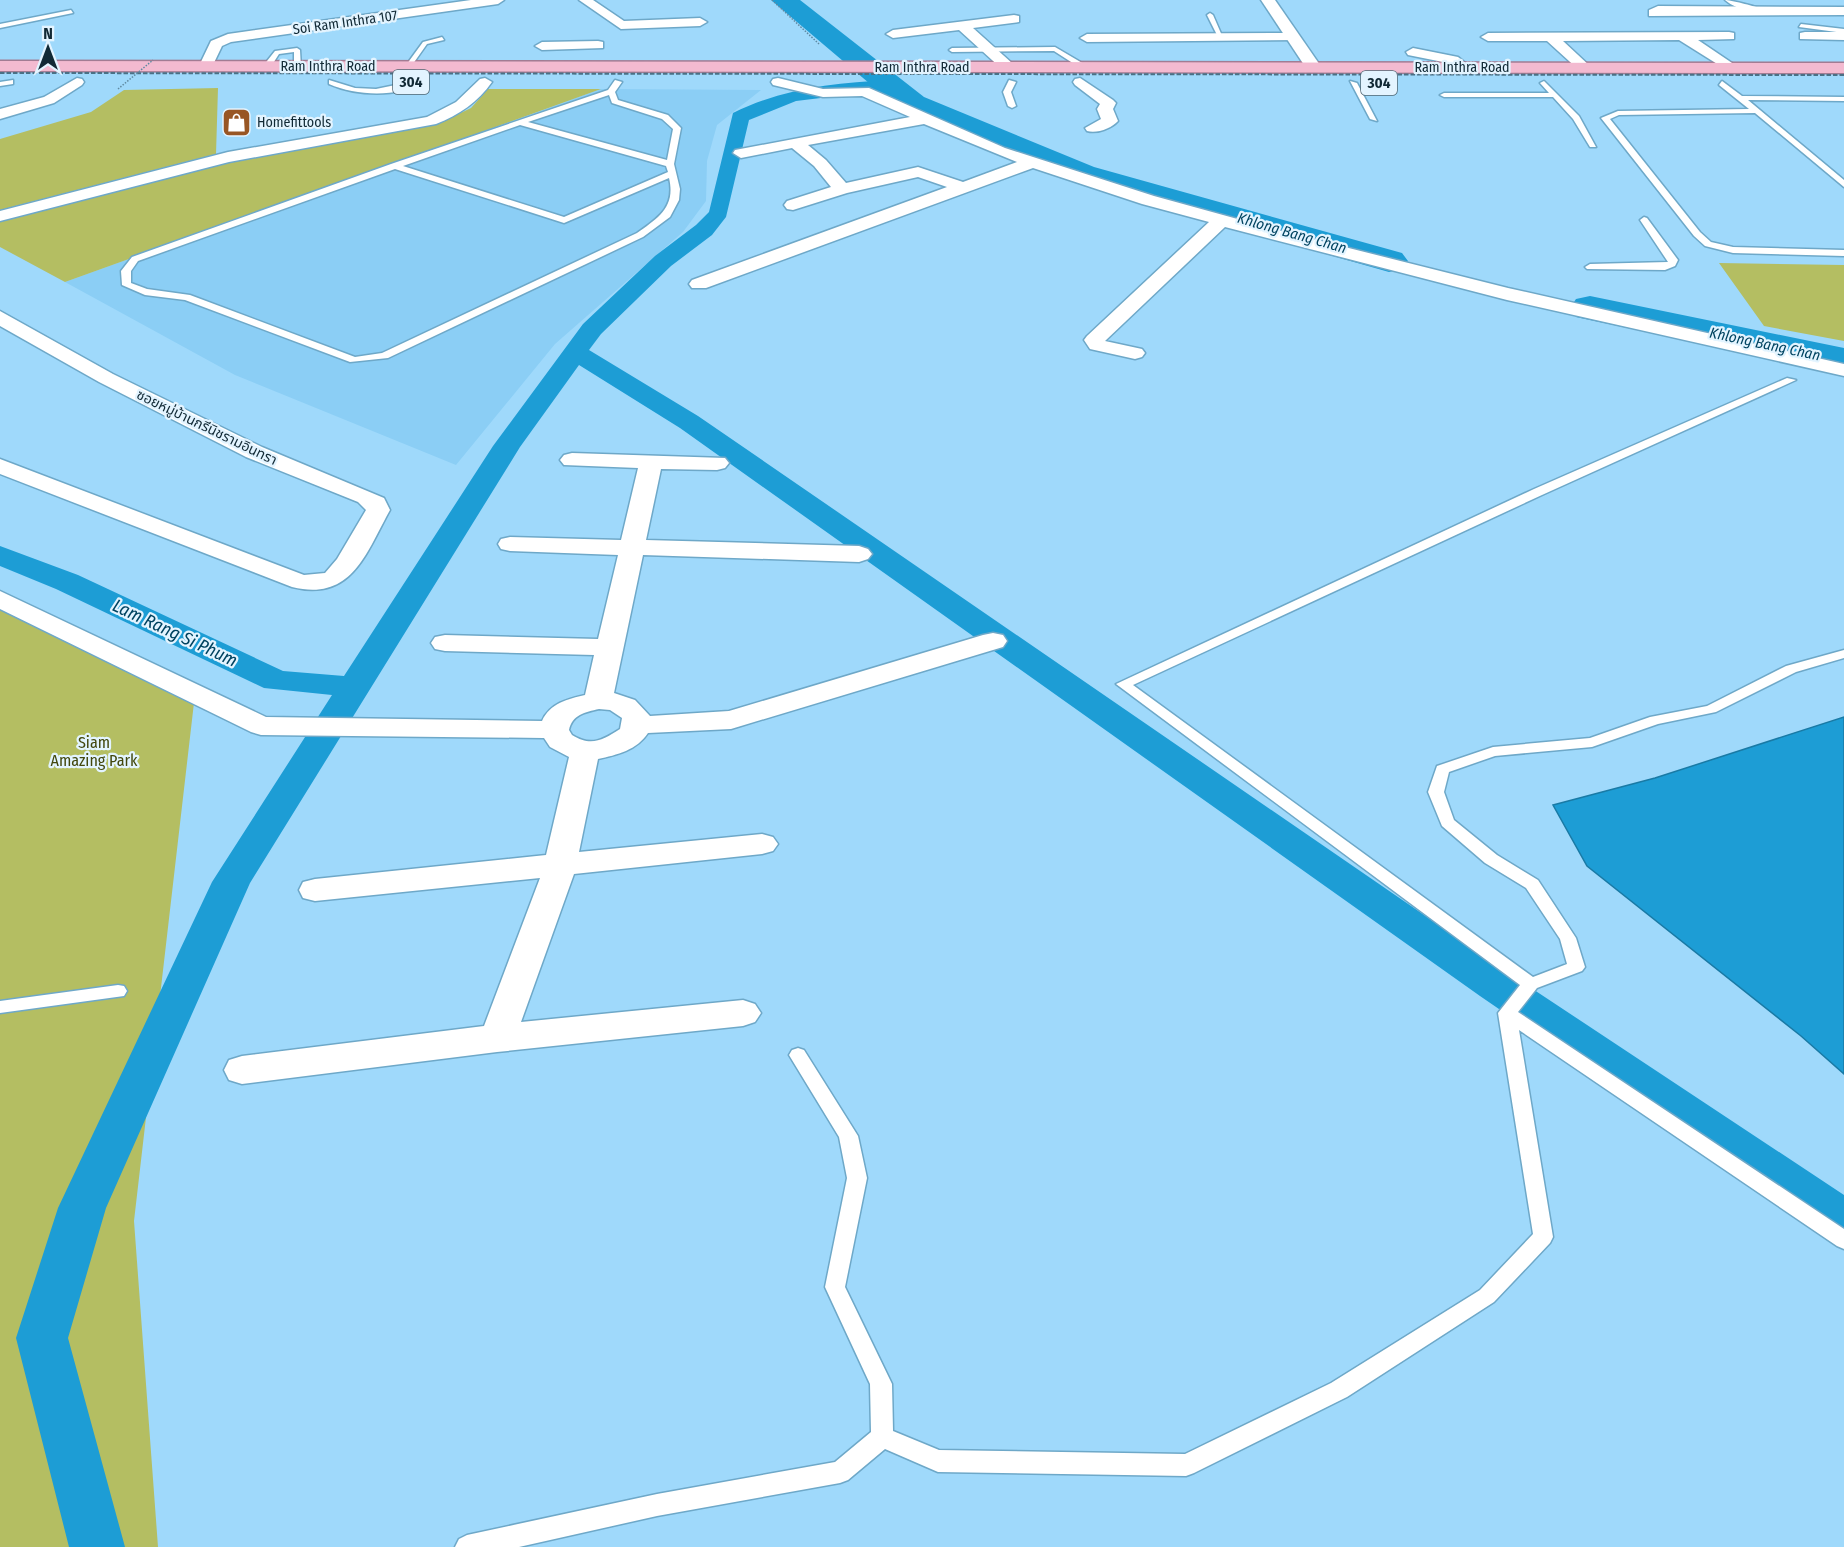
<svg xmlns="http://www.w3.org/2000/svg" width="1844" height="1547" viewBox="0 0 1844 1547" font-family="'Fira Sans Condensed','Noto Sans Thai',sans-serif">
  <style>
    .built { fill: #8bcef5 }
    .green { fill: #b4be62 }
    .water { fill: #1d9dd5; stroke: #197aa5; stroke-width: 1.5 }
    .lines { fill: none; stroke-linecap: round; stroke-linejoin: round }
    .canal { fill: #1d9dd5; fill-rule: evenodd }
    .river { fill: #1d9dd5; fill-rule: evenodd }
    .service-casing { stroke: #6ea8c8; stroke-width: 3 }
    .minor-casing { stroke: #6ea8c8; stroke-width: 3 }
    .tertiary-casing { stroke: #6ea8c8; stroke-width: 3 }
    .trunk-casing { stroke: #a27c93; stroke-width: 3 }
    .path { stroke: #5f89a1; stroke-width: 1.5; stroke-dasharray: 1.5 1.5; stroke-linecap: butt }
    .service { fill: #fff; fill-rule: evenodd }
    .minor { fill: #fff; fill-rule: evenodd }
    .tertiary { fill: #fff; fill-rule: evenodd }
    .trunk { fill: #f3bad0; fill-rule: evenodd }
    .rail { stroke: #4a7085; stroke-width: 2; stroke-dasharray: 4.5 2; stroke-linecap: butt }
    .path-bridge { stroke: #5f89a1; stroke-width: 1.5; stroke-dasharray: 1.5 1.5; stroke-linecap: butt }
    .labels { text-anchor: middle; stroke-width: 4.5; stroke-linejoin: round; paint-order: stroke }
    .far-street-label { font-size: 14px; fill: #112935; stroke: #e3f4ff }
    .far-poi-label { font-size: 14px; fill: #112935; stroke: #e3f4ff; text-anchor: start }
    .shield { fill: #e3f4ff; stroke: #506672; stroke-width: 1.5 }
    .shield-label { font-size: 15px; font-weight: bold; fill: #112935 }
    .far-water-label { font-size: 15px; font-style: italic; fill: #004360; stroke: #e3f4ff }
    .park-label { font-size: 16px; fill: #42470d; stroke: #e3f4ff }
    .water-label { font-size: 18px; font-style: italic; fill: #004360; stroke: #e3f4ff }
  </style>
  <rect width="100%" height="100%" fill="#9fd9fb"/>
  <!-- built -->
  <path class="built" d="M601 89 761 90 717 125 707 161 706 201 683 232 555 344 456 465 235 375 65 282Z"/>
  <!-- green -->
  <path class="green" d="M218 88 216 154 0 210V139L91 112 124 90Z
    M488 89H601L65 282 0 247V221L249 156 444 121 471 108Z
    M1719 263 1844 265V341L1764 326Z
    M0 609 195 694 134 1221 158 1547H0Z"/>
  <!-- water -->
  <path class="water" d="M1844 717V1074L1801 1036 1587 866 1553 805 1655 778Z"/>
  <g class="lines">
    <!-- canal -->
    <path class="canal" d="M889 80 895 81 898 85 895 89 796 101 749 120 726 217 712 235 671 266 601 334 589 350 698 416 1510 974 1844 1195V1240L1827 1234 1480 996 680 428 579 365 520 447 250 883 106 1208 68 1338 125 1547H69L16 1338 58 1208 212 882 332 695 264 688 56 589 0 566V546L78 575 283 671 344 676 493 446 583 324 655 256 696 225 709 212 733 113C783 88 835 83 889 80Z"/>
    <!-- river -->
    <path class="river" d="M771 0H800L924 97 1094 167 1402 253 1408 261 1402 269 1389 272 1070 181 902 111Z
      M1590 296 1844 348V374L1576 317 1570 308 1576 299Z"/>
    <defs>
      <path id="service" d="M1725 0C1730 0 1754 6 1759 8 1748 12 1734 8 1725 0Z
        M71 10 73 13 0 28V24Z
        M1210 13 1213 15 1223 38 1218 37 1207 15Z
        M1801 24 1844 29V33L1799 27Z
        M442 37 444 40 427 44 410 68H404L423 42Z
        M1055 47 1089 67 1082 69 1054 51 952 52 949 50 952 48Z
        M297 48 300 50 301 68 294 66V52L279 54 270 68 263 66 275 51Z
        M13 80V84L0 86V82Z
        M329 80 355 88 376 89 420 80 424 82C397 98 357 96 329 84Z
        M615 80 622 82 615 92 618 100 668 115 681 128 674 164 680 189 679 200 670 217 643 237 388 358 350 362 185 300 145 295 122 285 121 271 132 257 391 164 608 90ZM609 95 612 103 662 119 673 129 667 160 528 122ZM520 125 666 166 668 172 564 217 403 166ZM395 169 564 223 669 178C676 207 658 218 637 233L382 353 355 357 190 295 147 289 131 283V271L138 261Z
        M1009 80 1016 82 1011 92 1016 106 1012 108 1008 106 1003 92Z
        M1350 81 1357 83 1377 121 1370 119Z
        M1544 81 1579 116 1596 147H1590L1573 119 1553 97H1444L1440 95 1444 93H1549L1540 83Z
        M1722 81 1742 96 1844 97V101L1748 100 1844 180V187L1755 113 1619 115 1610 119 1700 232 1711 242 1733 247 1844 250V256L1733 253 1705 246 1694 236 1601 118 1618 111 1749 109 1719 85Z
        M1644 217 1647 218 1678 260 1675 266 1665 270 1587 269 1585 267 1590 264 1668 262 1640 220Z
        M1787 378 1796 380 1542 495 1133 685 1533 977 1567 964 1560 939 1526 888 1485 863 1442 826 1428 792 1437 766 1493 747 1590 738 1650 717 1707 706 1786 666 1844 650V658L1796 672 1716 712 1658 724 1592 747 1495 756 1449 772 1444 792 1454 820 1497 855 1538 880 1576 938 1585 967 1582 971 1537 988 1518 1012 1844 1229V1249L1837 1246 1519 1030 1553 1237 1550 1243 1494 1302 1347 1397 1194 1473 1186 1476 938 1472 885 1449 848 1480 840 1483 657 1516 519 1547H455L459 1539 467 1535 657 1494 835 1462 871 1432 870 1384 825 1287 847 1178 839 1137 789 1055 792 1050 798 1048 804 1050 858 1136 867 1178 845 1287 892 1384 893 1431 939 1450 1185 1454 1331 1383 1480 1290 1533 1234 1498 1013 1520 985 1116 684 1534 489Z
        M118 985 124 986 127 991 124 996 0 1013V1001Z"/>
      <path id="minor" d="M471 0H504L498 4 231 42 222 46 211 69H201L199 66 211 41 228 34Z
        M579 0H593L624 21 700 18 707 22 700 26 621 29Z
        M1658 6 1844 7V15L1649 16V10Z
        M1014 15 1019 16V22L973 28 1013 64V70H1003L959 30 893 38 886 34 893 30Z
        M1729 32 1734 33V39L1698 40 1735 65V71L1730 72 1679 40 1563 41 1592 68 1585 72 1580 71 1547 41H1488L1481 37 1488 33Z
        M1805 32H1844V40L1800 39V33Z
        M1293 33 1300 37 1298 40 1087 42 1080 38 1087 34Z
        M598 41 603 42V48L542 50 535 46 542 42Z
        M1413 48 1458 57 1470 67 1463 71 1448 63 1408 55 1406 52Z
        M77 78 82 79 84 82 82 85 54 103 0 119V109L44 97Z
        M485 78 492 82C478 102 459 115 436 124L229 162 0 221V211L228 152 427 117 456 102 480 79Z
        M778 78 823 89 869 88 1005 148 1154 196 1277 230 1508 288 1844 364V376L1507 300 1225 227 1105 341 1142 349 1145 353 1142 357 1135 359 1090 349 1084 340 1087 336 1209 222 1142 204 1033 168 706 288H692L689 284 692 280 947 187 918 177 847 193 793 210 787 209 784 205 787 201 831 187 814 166 792 148 741 158 733 153 735 150 910 117 862 96 823 97 773 85 771 82 773 79ZM924 124 1017 162 963 182 918 167 846 183 826 160 808 145Z
        M1080 78 1113 100 1116 103 1113 109 1118 121C1112 128 1097 134 1087 131L1085 128 1101 119 1097 109 1100 104 1075 85 1073 82 1075 79Z
        M0 311 113 374 262 447 384 498 390 510C366 553 352 602 292 587L0 474V459L304 575 325 573 337 559 366 510 358 502 246 457 99 382 0 326Z
        M572 453 725 458 729 463 725 468 717 470 661 469 646 540 859 546 868 549 872 554 868 559 859 562 643 555 614 693 635 700 650 716 729 711 983 635 993 633 1003 635 1007 641 1003 647 731 729 648 733C637 750 617 755 598 759L579 852 762 834 773 837 778 844 773 851 762 854 574 874 521 1022 743 1000 755 1004 761 1013 755 1022 743 1026 497 1052 242 1084 229 1080 224 1070 229 1060 242 1056 484 1026 540 878 315 901 303 898 299 890 303 882 315 879 546 855 569 757 550 747 544 738 261 735 251 732 0 609V591L266 717 542 721C550 703 568 699 585 695L594 655 445 651 435 649 431 643 435 637 445 635 598 639 618 555 510 551 501 549 498 544 501 539 510 537 621 540 638 468 564 465 560 460 564 455ZM599 709 610 710 622 718 620 729C603 740 591 747 572 735L569 730C572 715 585 712 599 709Z"/>
      <path id="tertiary" d="M1261 0H1275L1322 68 1320 71H1308Z"/>
      <path id="trunk" d="M0 61 1844 63V73L0 71Z"/>
    </defs>
    <!-- service casing -->
    <use href="#service" class="service-casing"/>
    <!-- minor casing -->
    <use href="#minor" class="minor-casing"/>
    <!-- tertiary casing -->
    <use href="#tertiary" class="tertiary-casing"/>
    <!-- trunk casing -->
    <use href="#trunk" class="trunk-casing"/>
    <!-- path -->
    <path class="path" d="M772 0 819 44"/>
    <!-- service -->
    <use href="#service" class="service"/>
    <!-- minor -->
    <use href="#minor" class="minor"/>
    <!-- tertiary -->
    <use href="#tertiary" class="tertiary"/>
    <!-- trunk -->
    <use href="#trunk" class="trunk"/>
    <!-- rail -->
    <path class="rail" d="M0 73 1844 75"/>
    <!-- path-bridge -->
    <path class="path-bridge" d="M118 89 153 60"/>
  </g>
  <!-- icons -->
  <defs>
    <symbol id="shop-square" viewBox="-11 -11 22 22"><rect x="-9" y="-9" width="18" height="18" rx="4" fill="#985624" stroke="#e3f4ff"/><path d="M-5-2.5h2.3a2.7 3.5 0 0 1 5.4 0H5L5.5 6h-11ZM-1.5-2.5h3a1.5 2.3 0 0 0-3 0Z" fill="#fff"/></symbol>
  </defs>
  <g fill-rule="evenodd">
    <use href="#shop-square" x="220" y="106" width="33" height="33"/>
  </g>
  <g class="labels">
    <!-- far-street labels -->
    <g class="far-street-label">
      <text transform="translate(345 22) rotate(-8)" y="5">Soi Ram Inthra 107</text>
      <text x="328" y="71">Ram Inthra Road</text>
      <text x="922" y="72">Ram Inthra Road</text>
      <text x="1462" y="72">Ram Inthra Road</text>
      <text transform="translate(207 427) rotate(26)" y="5">ซอยหมู่บ้านกรีนิชรามอินทรา</text>
    </g>
    <!-- far-poi labels -->
    <g class="far-poi-label">
      <text x="257" y="127">Homefittools</text>
    </g>
    <!-- shield labels -->
    <g class="shield">
      <rect x="393" y="70" width="36" height="24" rx="4.5"/>
      <rect x="1361" y="71" width="36" height="24" rx="4.5"/>
    </g>
    <g class="shield-label">
      <text x="411" y="87">304</text>
      <text x="1379" y="88">304</text>
    </g>
    <!-- far-water labels -->
    <g class="far-water-label">
      <text transform="translate(1292 233) rotate(16)" y="5">Khlong Bang Chan</text>
      <text transform="translate(1765 344) rotate(12)" y="5">Khlong Bang Chan</text>
    </g>
    <!-- park labels -->
    <g class="park-label">
      <text x="94" y="748">Siam<tspan x="94" dy="18">Amazing Park</tspan></text>
    </g>
    <!-- water labels -->
    <g class="water-label">
      <text transform="translate(175 633) rotate(25)" y="6">Lam Rang Si Phum</text>
    </g>
  </g>
  <!-- north arrow -->
  <g transform="translate(48 48)" stroke="#e3f4ff" stroke-width="4.5" paint-order="stroke">
  <path d="M0-4.5L10 22L0 15L-10 22Z" fill="#112935"/>
  <text y="-9" font-size="16" font-weight="bold" text-anchor="middle" fill="#112935">N</text>
  </g>
</svg>
